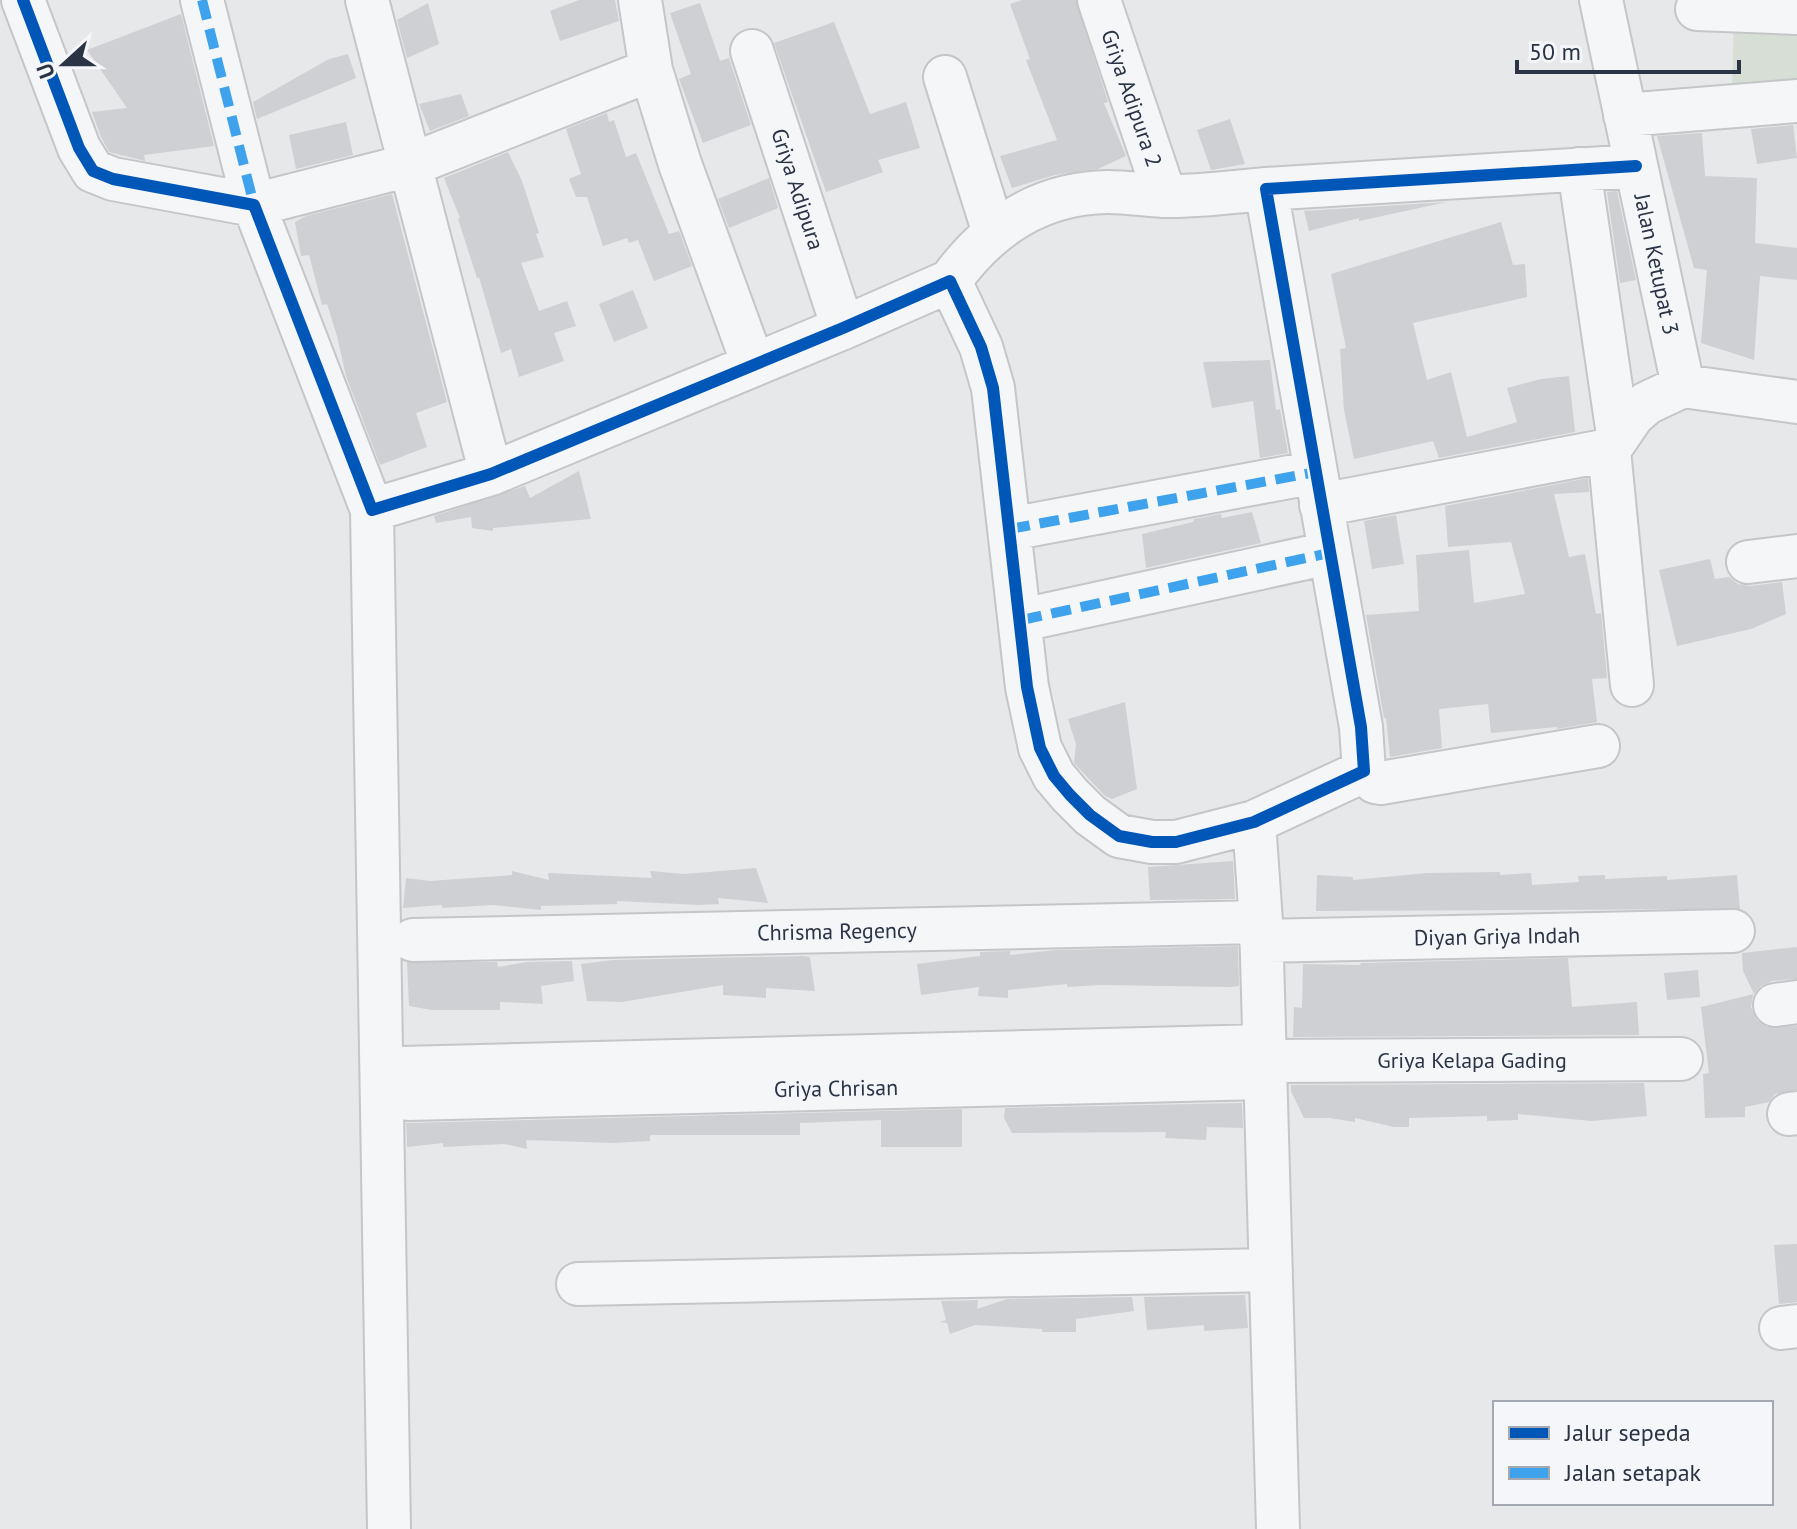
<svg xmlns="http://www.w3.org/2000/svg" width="1797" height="1529" viewBox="0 0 1797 1529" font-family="'PT Sans',sans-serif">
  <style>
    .green { fill: #d6ded6 }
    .building { fill: #ced0d3 }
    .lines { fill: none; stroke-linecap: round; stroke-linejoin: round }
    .minor-casing { stroke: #c4c6c8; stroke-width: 46 }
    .minor { stroke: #f5f6f7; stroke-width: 42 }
    .quiet { stroke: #3ea3ec; stroke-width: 10; stroke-dasharray: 20 10; stroke-linecap: butt }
    .cycleway-casing { stroke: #f4f6f9; stroke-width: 17 }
    .cycleway { stroke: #0057b8; stroke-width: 12 }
    .labels { text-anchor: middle; stroke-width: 6; stroke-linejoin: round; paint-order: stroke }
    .street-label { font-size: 22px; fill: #2b3445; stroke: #f4f6f9 }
  </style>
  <rect width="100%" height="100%" fill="#e6e8ea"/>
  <!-- green -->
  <path class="green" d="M1734 18 1797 20V90L1732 93Z"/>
  <!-- building -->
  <path class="building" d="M579 0H615L619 21 560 41 550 11Z
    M1022 0H1076L1108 102 1104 103 1126 156 1098 169 1055 175 1012 188 1000 156 1057 140 1026 60 1030 59 1010 4Z
    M428 3 439 44 407 58 397 20Z
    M700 3 720 61 729 58 751 125 703 143 679 79 691 74 670 13Z
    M181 14 214 146 144 155 145 161 109 152 101 137 92 112 127 108 87 50Z
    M834 22 870 114 906 102 920 148 878 160 883 172 826 192 774 43Z
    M348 54 356 78 257 119 253 102 329 59Z
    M461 94 469 116 430 131 419 104Z
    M607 113 609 122 614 120 626 157 636 153 669 234 679 231 692 266 654 281 638 240 629 243 627 238 603 246 587 197H576L569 179 581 174 566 129Z
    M1230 119 1245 164 1211 170 1197 130Z
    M346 122 353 155 296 169 289 135Z
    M1793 125 1797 158 1757 164 1751 129Z
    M1702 133 1705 176 1757 178 1755 243 1797 248V280L1760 276 1754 360 1701 343 1707 270 1694 268 1657 136Z
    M508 152 522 181 539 233 536 234 544 257 521 263 539 311 567 301 576 326 554 333 564 361 519 377 511 349 501 353 479 277 477 278 458 219 460 218 444 178Z
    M769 178 778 208 729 228 718 199Z
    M1617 191 1636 280 1620 283 1607 192Z
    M392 194 447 402 416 413 427 447 380 465 346 376 337 336 327 304 322 305 309 255 301 256 295 222 306 216Z
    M1447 202 1359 221V218L1309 231 1304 211Z
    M1501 222 1513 265 1525 264 1527 297 1413 323 1427 380 1451 372 1467 437 1517 422 1507 388 1541 379 1569 376 1575 432 1439 458 1433 441 1354 459 1344 410 1340 349 1346 348 1331 274Z
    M633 290 648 328 614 342 599 304Z
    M1270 360 1276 410 1280 409 1288 453 1260 458 1253 401 1212 408 1203 362Z
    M579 471 591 519 493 528V531L472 528 471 517 436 523 434 516 525 486 530 498Z
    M1588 478 1589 492 1554 494 1569 557 1585 554 1596 614 1601 613 1607 678 1592 679 1597 722 1557 729V727L1491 733 1488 704 1439 709 1442 748 1390 757 1386 718H1384L1366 615 1419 611 1416 555 1469 550 1474 603 1525 594 1511 542 1448 547 1445 506Z
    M1252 512 1261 543 1146 568 1142 534 1193 522 1194 519 1221 514 1222 518Z
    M1396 515 1404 564 1372 569 1364 521Z
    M1710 559 1715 579 1729 577 1738 584 1750 586 1782 582 1786 614 1751 629 1677 646 1659 570Z
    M1125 702 1137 789 1112 799 1105 796 1074 763 1076 744 1068 719Z
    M1233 861 1235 899 1150 900 1148 867Z
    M756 868 768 903 718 898 719 904 699 905 617 901V904L541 906V910L494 905 442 908V905L403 908 406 878 430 881 512 875V871L549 880 548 873 652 878 650 871 685 874Z
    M1500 872V875L1531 873 1532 885 1579 882 1578 876 1605 875V879L1667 876V880L1737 875 1740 909 1316 911 1317 875 1353 877V880L1427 873Z
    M1238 946 1239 986 1230 987 1101 985 1067 987V984L1008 990V998L978 996 979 987 921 995 917 964 980 956V952L1010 951V955L1056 950Z
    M1797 947V979L1772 981 1761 986 1753 995 1751 1007 1757 1020 1767 1027 1797 1026V1090L1775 1094 1769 1102 1745 1107V1117L1705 1118 1703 1074 1709 1073 1701 1007 1754 994 1743 971 1742 953Z
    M804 956 810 957 815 991 766 988V998L723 995V985L622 1002 587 1001 581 964 613 960Z
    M1568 958 1572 1007 1637 1002 1639 1035 1293 1037 1294 1007 1302 1008 1303 964 1360 965 1361 963Z
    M572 961 574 981 541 986 543 1004 500 1002V1010H432L409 1006 407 962H497L498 967 527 962Z
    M1698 970 1700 997 1667 1000 1664 973Z
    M1644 1083 1647 1116 1591 1121 1518 1114V1120L1487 1121V1116L1409 1118V1127H1394L1355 1118V1122L1329 1118H1304L1291 1091V1085Z
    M1242 1103 1243 1128 1207 1127 1206 1140 1165 1138 1166 1132 1012 1133 1004 1118 1005 1108Z
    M962 1109V1147H881V1120L800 1123V1135H650V1141L612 1143 526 1140 527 1149 504 1144 443 1147V1143L407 1147V1140L406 1123Z
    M1797 1244V1302L1779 1304 1774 1245Z
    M1245 1295 1248 1328 1204 1331V1325L1147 1330 1144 1297Z
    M1132 1297 1134 1311 1076 1319V1332H1042V1329L975 1325 950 1334 947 1323 940 1322 946 1320 941 1301 978 1300 977 1309 1007 1299Z"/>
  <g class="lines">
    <defs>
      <path id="minor" d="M23 0 79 148 93 171 113 179 254 205 372 510 491 474 843 328 950 281 981 347 993 388 1027 687 1040 748 1054 776 1070 795 1090 815 1119 836 1152 842H1176L1254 822 1364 771 1361 727 1266 189 1636 166
        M202 0 254 205 410 165 651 70
        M367 0 491 474
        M640 0 651 70 680 164 753 364
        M1099 0 1165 196
        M1601 0 1683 386
        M1697 9 1797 13
        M752 51 843 328
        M945 77 994 233
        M1625 115 1797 101
        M1579 169 1618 435
        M950 281C989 227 1039 193 1108 192 1126 192 1145 195 1163 196 1197 197 1232 192 1266 189
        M1321 505 1609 450
        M372 510 389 1529
        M1010 529 1316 472
        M1748 562 1797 556
        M1022 620 1329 553
        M1632 685 1609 450 1633 415 1647 403 1683 386 1797 402
        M1364 771 1375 782 1381 783 1598 746
        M1254 822 1261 922 1278 1529
        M413 940 1261 922
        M1261 941 1733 931
        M1775 1005 1797 1002
        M1263 1061 1681 1059
        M402 1068 1263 1046
        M408 1099 1263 1078
        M1789 1114 1797 1113
        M578 1284 1271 1270
        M1781 1328 1797 1326"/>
    </defs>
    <!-- minor casing -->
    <use href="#minor" class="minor-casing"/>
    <!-- minor -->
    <use href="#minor" class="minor"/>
    <!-- quiet -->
    <path class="quiet" d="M202 0 254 205
      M1010 529 1316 472
      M1022 620 1329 553"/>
    <defs>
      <path id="cycleway" d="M23 0 79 148 93 171 113 179 254 205 372 510 491 474 843 328 950 281 981 347 993 388 1027 687 1040 748 1054 776 1070 795 1090 815 1119 836 1152 842H1176L1254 822 1364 771 1361 727 1266 189 1636 166"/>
    </defs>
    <!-- cycleway casing -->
    <use href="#cycleway" class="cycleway-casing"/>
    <!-- cycleway -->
    <use href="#cycleway" class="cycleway"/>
  </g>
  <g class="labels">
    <!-- street labels -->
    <g class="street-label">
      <text transform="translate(1132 98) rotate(71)" y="8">Griya Adipura 2</text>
      <text transform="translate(798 189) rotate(72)" y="8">Griya Adipura</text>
      <text transform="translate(1657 264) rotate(78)" y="8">Jalan Ketupat 3</text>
      <text transform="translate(837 931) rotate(-1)" y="8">Chrisma Regency</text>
      <text transform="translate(1497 936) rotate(-1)" y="8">Diyan Griya Indah</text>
      <text x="1472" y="1068">Griya Kelapa Gading</text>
      <text transform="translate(836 1088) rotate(-1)" y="8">Griya Chrisan</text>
    </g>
  </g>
  <!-- legend -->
  <rect x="1493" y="1401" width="280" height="104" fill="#f4f6f9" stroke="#a4a8b1" stroke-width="2"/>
  <rect x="1509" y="1427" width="40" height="12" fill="#0057b8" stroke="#a4a8b1" stroke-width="2"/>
  <text x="1565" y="1441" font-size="24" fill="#2b3445">Jalur sepeda</text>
  <rect x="1509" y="1467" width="40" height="12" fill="#3ea3ec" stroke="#a4a8b1" stroke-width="2"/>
  <text x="1565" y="1481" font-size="24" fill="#2b3445">Jalan setapak</text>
  <!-- north arrow -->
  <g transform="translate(64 64) rotate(249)" stroke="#f4f6f9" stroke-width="6" paint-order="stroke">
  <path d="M0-6L14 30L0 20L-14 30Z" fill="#2b3445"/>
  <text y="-12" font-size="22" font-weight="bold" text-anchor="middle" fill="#2b3445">U</text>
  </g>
  <!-- scale -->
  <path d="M1517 60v12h222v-12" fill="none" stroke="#2b3445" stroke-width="4"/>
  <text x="1529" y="60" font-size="24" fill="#2b3445" stroke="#f4f6f9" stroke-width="6" paint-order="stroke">50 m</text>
</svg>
